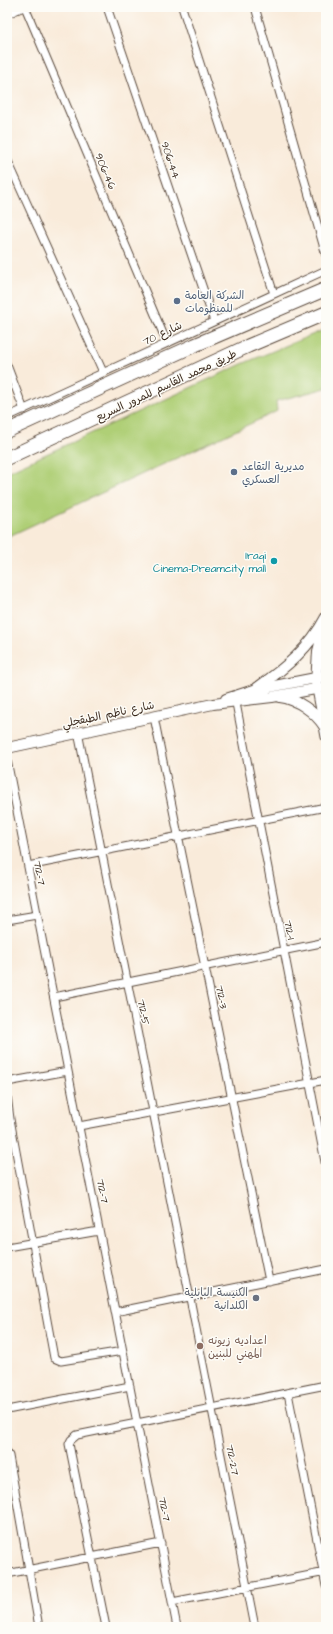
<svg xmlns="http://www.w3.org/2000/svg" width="333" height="1634" viewBox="0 0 333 1634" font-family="'Architects Daughter','Playpen Sans Arabic',sans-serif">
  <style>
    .green { fill: #afcf76; stroke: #757c4a }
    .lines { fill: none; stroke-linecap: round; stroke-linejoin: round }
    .minor-casing { stroke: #58473a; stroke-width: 9 }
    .tertiary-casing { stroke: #58473a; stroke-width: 11 }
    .secondary-casing { stroke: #58473a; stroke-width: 12 }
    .motorway-casing { stroke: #58473a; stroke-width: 15 }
    .minor { stroke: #fff; stroke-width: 7 }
    .tertiary { stroke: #fff; stroke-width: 9 }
    .secondary { stroke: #fff; stroke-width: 10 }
    .motorway { stroke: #fff; stroke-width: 13 }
    .service-dot { fill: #5c6f8a; stroke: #fdfcf7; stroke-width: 1.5 }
    .culture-dot { fill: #0f9aa8; stroke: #fdfcf7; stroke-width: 1.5 }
    .worship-dot { fill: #6b7280; stroke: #fdfcf7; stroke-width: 1.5 }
    .education-dot { fill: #8d6e63; stroke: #fdfcf7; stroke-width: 1.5 }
    .labels { text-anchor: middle; stroke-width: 3; stroke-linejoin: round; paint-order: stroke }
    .street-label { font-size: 11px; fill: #3b2a1e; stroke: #fdfcf7 }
    .service-label { font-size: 11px; fill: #4e5e75; stroke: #fdfcf7; text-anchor: start }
    .culture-label { font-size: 11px; fill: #0d838f; stroke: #fdfcf7; text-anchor: end }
    .worship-label { font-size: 11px; fill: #5b616d; stroke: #fdfcf7; text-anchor: end }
    .education-label { font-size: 11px; fill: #785e54; stroke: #fdfcf7; text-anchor: start }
  </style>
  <rect width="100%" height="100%" fill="#fdfcf7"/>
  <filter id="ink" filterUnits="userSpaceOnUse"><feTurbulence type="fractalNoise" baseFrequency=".025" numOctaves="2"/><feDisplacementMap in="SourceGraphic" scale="8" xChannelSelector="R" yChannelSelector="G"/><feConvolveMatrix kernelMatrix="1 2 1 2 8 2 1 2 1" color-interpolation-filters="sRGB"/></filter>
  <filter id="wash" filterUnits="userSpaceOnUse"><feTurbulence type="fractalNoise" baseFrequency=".012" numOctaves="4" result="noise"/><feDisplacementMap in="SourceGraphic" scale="16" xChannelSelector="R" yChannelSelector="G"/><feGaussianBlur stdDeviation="0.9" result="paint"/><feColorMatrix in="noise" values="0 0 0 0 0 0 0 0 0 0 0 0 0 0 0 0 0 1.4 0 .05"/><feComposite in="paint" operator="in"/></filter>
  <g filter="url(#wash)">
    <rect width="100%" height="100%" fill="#f9ebda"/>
    <!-- green -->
    <path class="green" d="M326 329V388L276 401 277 411 267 416 7 537V472L242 364Z"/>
  </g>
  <g filter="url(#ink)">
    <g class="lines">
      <defs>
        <path id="minor" d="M25 7 167 343
          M107 7 214 321
          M182 7 274 294
          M255 7 326 255
          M7 159 103 372
          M7 365 24 410
          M7 417 326 270
          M235 698 326 1167
          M154 717 269 1281
          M78 732 255 1627
          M7 760 177 1627
          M28 866 326 807
          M7 920 37 915
          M54 997 326 942
          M7 1082 68 1071
          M7 1095 10 1119
          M7 1119H10L54 1358 61 1361 123 1351
          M79 1126 326 1080
          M7 1247 99 1231
          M115 1312 326 1269
          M288 1393 326 1586
          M7 1410 130 1386
          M7 1452 9 1456 39 1627
          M7 1574 161 1543
          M172 1602 326 1572
          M106 1627 69 1444 71 1440 77 1435 326 1385"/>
        <path id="tertiary" d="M7 13 21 7
          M317 689 326 737"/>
        <path id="secondary" d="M316 683 318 651 324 628
          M257 688C285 668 310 648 326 617
          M280 697C297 699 315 712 324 726
          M226 699 254 690 326 676
          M7 748 213 704 272 697 326 687"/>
        <path id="motorway" d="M7 431 195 345 326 289
          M7 458 248 346 326 313"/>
      </defs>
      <!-- minor casing -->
      <use href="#minor" class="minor-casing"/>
      <!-- tertiary casing -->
      <use href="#tertiary" class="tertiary-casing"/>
      <!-- secondary casing -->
      <use href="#secondary" class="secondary-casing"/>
      <!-- motorway casing -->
      <use href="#motorway" class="motorway-casing"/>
      <!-- minor -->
      <use href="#minor" class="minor"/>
      <!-- tertiary -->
      <use href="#tertiary" class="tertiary"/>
      <!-- secondary -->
      <use href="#secondary" class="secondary"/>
      <!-- motorway -->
      <use href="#motorway" class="motorway"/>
    </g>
  </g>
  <!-- markers -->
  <g class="service-dot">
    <circle cx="177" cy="301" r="4"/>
    <circle cx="234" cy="472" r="4"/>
  </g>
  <circle class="culture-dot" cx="274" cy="561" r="4"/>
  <circle class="worship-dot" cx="256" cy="1298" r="4"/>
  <circle class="education-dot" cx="200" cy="1346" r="4"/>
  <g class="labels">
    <!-- street labels -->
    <g class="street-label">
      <text transform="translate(171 160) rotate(71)" y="4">906-44</text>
      <text transform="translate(106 171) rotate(67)" y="4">906-46</text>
      <text transform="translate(162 333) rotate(-25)" y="4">شارع 70</text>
      <text transform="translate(166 385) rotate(-25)" y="4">طريق محمد القاسم للمرور السريع</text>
      <text transform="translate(108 714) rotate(-12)" y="4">شارع ناظم الطبقجلي</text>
      <text transform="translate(40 873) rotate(79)" y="4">712-7</text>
      <text transform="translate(290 930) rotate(79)" y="4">712-1</text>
      <text transform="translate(222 997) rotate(79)" y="4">712-3</text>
      <text transform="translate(144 1012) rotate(79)" y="4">712-5</text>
      <text transform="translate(103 1191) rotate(79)" y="4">712-7</text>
      <text transform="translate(233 1460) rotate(79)" y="4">712-27</text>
      <text transform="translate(165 1509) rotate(79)" y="4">712-7</text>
    </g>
    <!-- service labels -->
    <g class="service-label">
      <text x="185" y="299">الشركة العامة<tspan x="185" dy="13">للمنظومات</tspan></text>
      <text x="242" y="470">مديرية التقاعد<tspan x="242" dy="13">العسكري</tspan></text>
    </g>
    <!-- culture labels -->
    <g class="culture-label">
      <text x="266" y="559">Iraqi<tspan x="266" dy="13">Cinema-Dreamcity mall</tspan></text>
    </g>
    <!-- worship labels -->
    <g class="worship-label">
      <text x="248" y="1296">الكنيسة البابلية<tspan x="248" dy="13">الكلدانية</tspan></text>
    </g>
    <!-- education labels -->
    <g class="education-label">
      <text x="208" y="1344">اعداديه زيونه<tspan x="208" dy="13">المهني للبنين</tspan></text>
    </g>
  </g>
  <!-- margin -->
  <rect width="333" height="1634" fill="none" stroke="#fdfcf7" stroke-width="24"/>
</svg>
